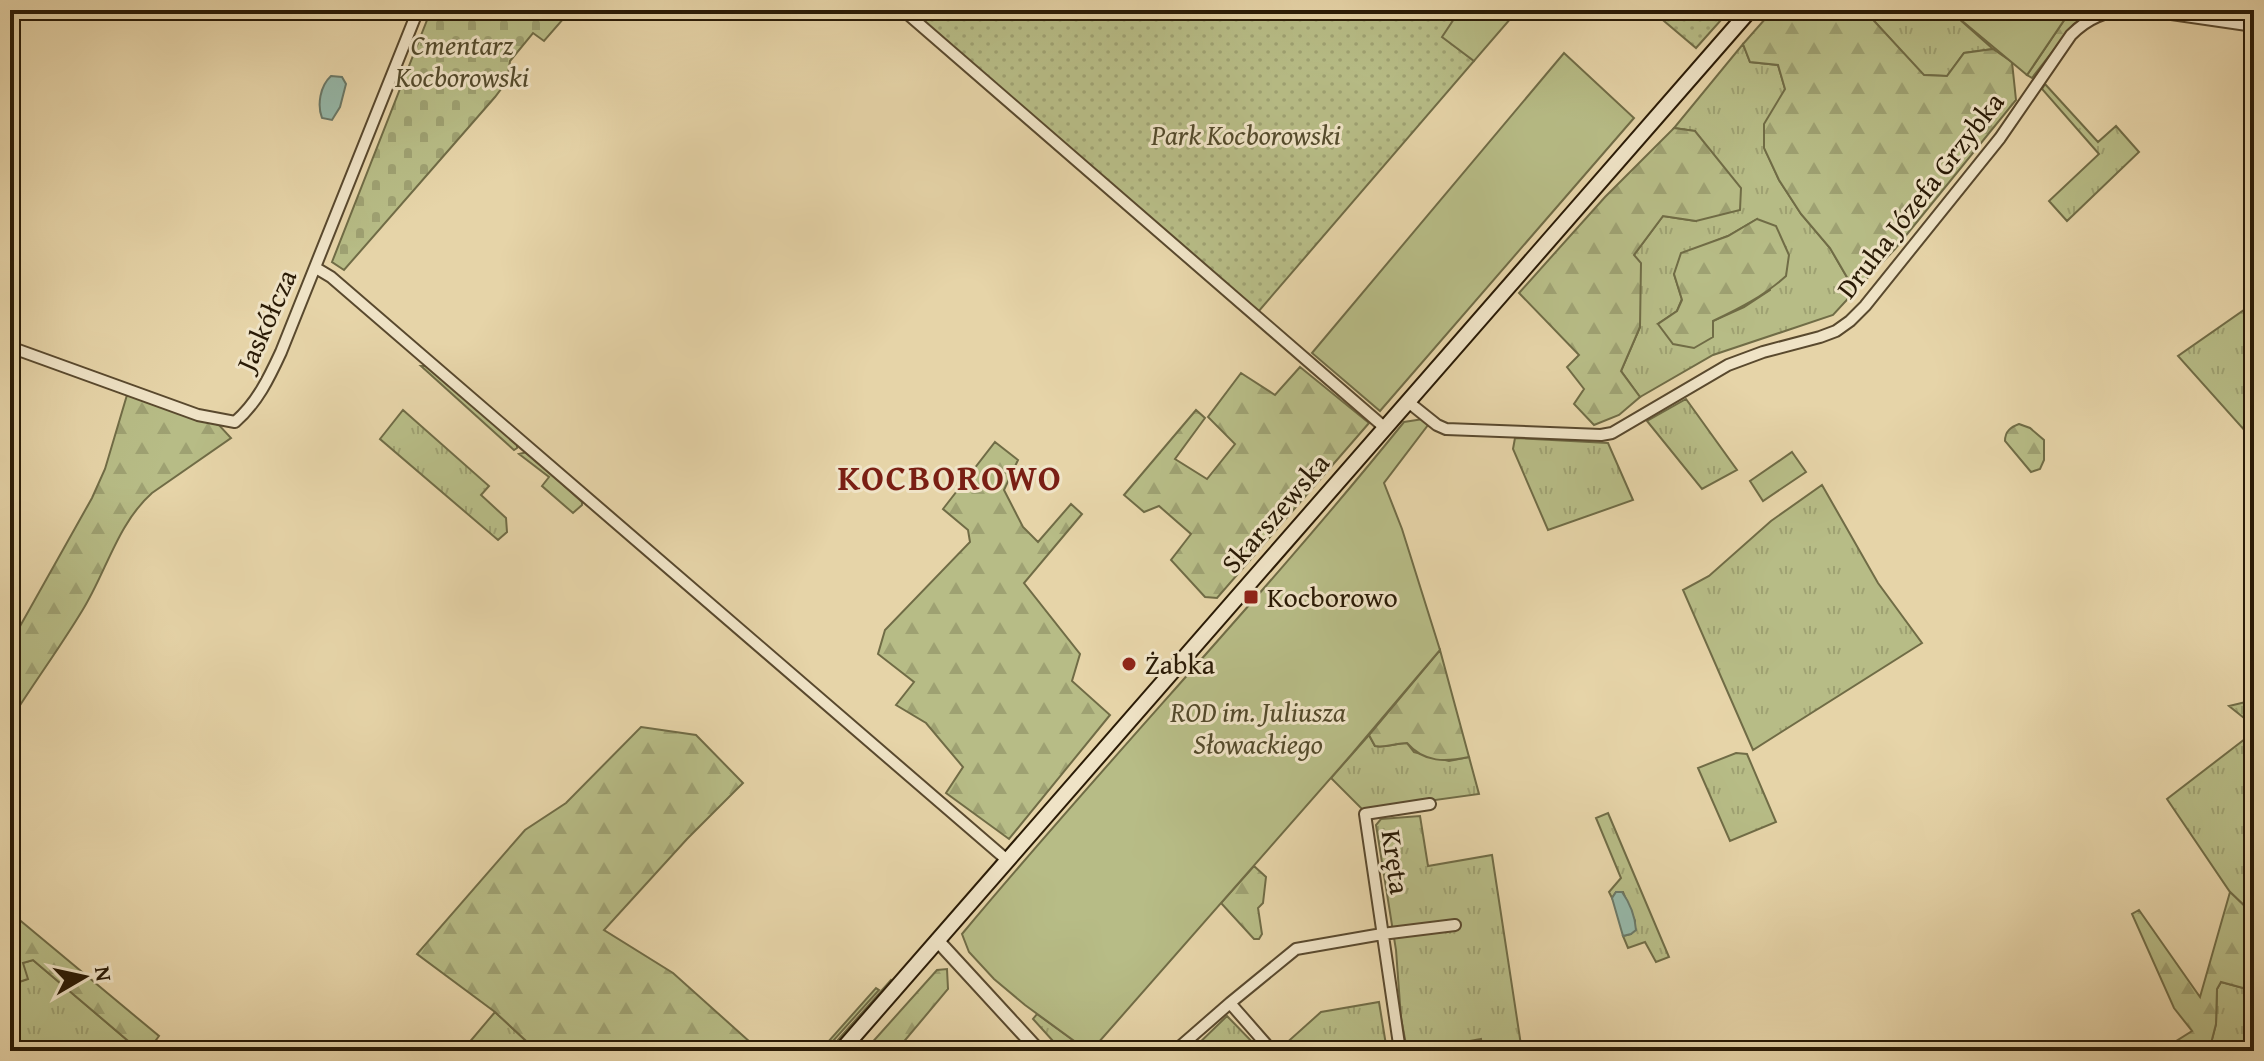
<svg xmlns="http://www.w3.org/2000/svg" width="2264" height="1061" viewBox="0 0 2264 1061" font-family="'Gentium Book Plus',serif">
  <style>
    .grass { fill: url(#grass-tufts); stroke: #706c46; stroke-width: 2; fill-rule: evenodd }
    .forest { fill: url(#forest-firs); stroke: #706c46; stroke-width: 2 }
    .cemetery { fill: url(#cemetery-stones); stroke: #706c46; stroke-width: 2 }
    .park { fill: url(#park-dots); stroke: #706c46; stroke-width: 2 }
    .garden { fill: #b7bc86; stroke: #706c46; stroke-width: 2 }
    .water { fill: #96b8a9; stroke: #6b7968; stroke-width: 2 }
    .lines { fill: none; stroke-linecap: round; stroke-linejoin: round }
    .minor-casing { stroke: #59492e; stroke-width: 14 }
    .tertiary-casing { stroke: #59492e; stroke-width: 16 }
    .secondary-casing { stroke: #2a1b06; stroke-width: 18 }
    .minor { stroke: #efe3c6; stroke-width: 10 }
    .tertiary { stroke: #efe3c6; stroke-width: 12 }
    .secondary { stroke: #efe3c6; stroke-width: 14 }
    .poi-dot { fill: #8f2418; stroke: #efe3c6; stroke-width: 3 }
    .labels { text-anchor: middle; stroke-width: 6; stroke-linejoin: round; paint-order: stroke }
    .park-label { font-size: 28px; font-style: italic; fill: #544b2c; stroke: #efe3c6 }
    .street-label { font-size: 28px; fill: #2a1b06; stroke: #efe3c6 }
    .poi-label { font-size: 28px; fill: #2a1b06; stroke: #efe3c6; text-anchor: start }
    .district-label { font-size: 36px; font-weight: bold; letter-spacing: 2px; fill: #7a1f14; stroke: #efe3c6 }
  </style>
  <defs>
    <pattern id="grass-tufts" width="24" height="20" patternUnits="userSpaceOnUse" patternTransform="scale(2)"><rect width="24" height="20" fill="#b7bc86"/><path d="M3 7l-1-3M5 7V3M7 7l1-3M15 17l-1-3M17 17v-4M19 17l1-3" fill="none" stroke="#9ea172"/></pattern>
    <pattern id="forest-firs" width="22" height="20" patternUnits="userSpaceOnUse" patternTransform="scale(2)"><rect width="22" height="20" fill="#b7bc86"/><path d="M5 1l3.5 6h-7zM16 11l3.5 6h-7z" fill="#9ea172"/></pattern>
    <pattern id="cemetery-stones" width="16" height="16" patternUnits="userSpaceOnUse" patternTransform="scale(2)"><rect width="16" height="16" fill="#b7bc86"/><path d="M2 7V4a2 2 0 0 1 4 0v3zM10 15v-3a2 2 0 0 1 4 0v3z" fill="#9ea172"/></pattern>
    <pattern id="park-dots" width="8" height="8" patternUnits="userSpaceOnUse" patternTransform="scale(2)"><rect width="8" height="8" fill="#b7bc86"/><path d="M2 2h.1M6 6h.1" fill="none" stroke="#9ea172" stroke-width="1.8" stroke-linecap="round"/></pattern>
  </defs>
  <rect width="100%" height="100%" fill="#e6d4a8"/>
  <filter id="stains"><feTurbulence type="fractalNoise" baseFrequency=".0025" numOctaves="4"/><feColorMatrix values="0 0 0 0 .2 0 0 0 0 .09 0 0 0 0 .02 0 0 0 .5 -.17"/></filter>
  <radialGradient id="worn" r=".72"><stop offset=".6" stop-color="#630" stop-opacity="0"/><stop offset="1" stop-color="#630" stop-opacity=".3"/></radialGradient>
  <!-- grass -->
  <path class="grass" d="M1864 10H1949L1993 49 1964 53 1947 76 1923 75Z
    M1743 44 1750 62 1778 65 1785 89 1765 149 1779 180 1801 214 1830 248 1855 291 1833 315 1713 355 1640 397 1621 371 1640 327 1634 255 1663 216 1696 221 1695 131 1674 128ZM1757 219 1770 290 1744 307 1713 321 1659 323 1677 311 1682 299 1674 274 1710 243 1728 236Z
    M2045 84 2098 142 2116 126 2139 152 2067 221 2049 201 2099 154 2042 89Z
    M2254 303V441L2178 356Z
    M421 366H426L517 444V448L514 450Z
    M1686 399 1737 470 1702 489 1647 421Z
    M403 410 489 486 481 495 506 518 507 532 498 540 380 439Z
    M1515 438 1608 443 1633 500 1548 530 1513 449Z
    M527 452 582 502V505L573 513 542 486 549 477 519 454Z
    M1822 485 1878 583 1922 643 1753 750 1683 590 1709 576 1771 521Z
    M2254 700V726L2229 706Z
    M2254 732V915L2230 892 2167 799Z
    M1369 735 1375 746C1386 748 1396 743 1407 743L1414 752 1449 761 1469 757 1479 794 1363 810 1331 778Z
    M1736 753 1747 754 1776 822 1730 841 1698 768Z
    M1608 813 1669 957 1656 962 1645 942 1628 948 1623 936 1631 934 1635 921 1623 892H1616L1612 898 1609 892 1621 878 1596 818Z
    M1420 816 1428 866 1492 855 1521 1045 1482 1051 1481 1039C1456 1043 1432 1051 1407 1050L1401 1018 1396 950 1376 825 1381 819Z
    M33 960 140 1051H10V985L27 979 22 963Z
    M891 980 893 982 833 1051H828Z
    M2221 982 2254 991V1051H2209L2216 1024 2217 989Z
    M876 988 879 990 824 1051H820Z
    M1379 1002 1387 1051H1287L1283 1046 1321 1012Z
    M495 1012 537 1051H462Z
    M1037 1014 1088 1051H1062L1033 1019Z
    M1227 1016 1261 1051H1191Z"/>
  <!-- forest -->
  <path class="forest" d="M1773 10H1864L1924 75 1947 76 1964 53 1993 49 2012 62 2016 100 1895 249 1855 291 1830 248 1801 214 1779 180 1764 148V124L1785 89 1778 65 1750 62 1743 44Z
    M2071 10H2081L2084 17 2074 24 2032 78 2027 75Z
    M1674 128 1695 131 1741 188 1740 210 1696 221 1663 216 1634 255 1641 263 1640 327 1621 371 1640 397 1619 415 1594 425 1574 404 1584 389 1567 367 1579 355 1519 293 1605 197Z
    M1757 219 1776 226 1789 255 1786 276C1764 296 1740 308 1713 321V337L1694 348 1673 344 1658 324 1677 311 1682 300 1674 274 1681 253 1728 236Z
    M1300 367 1369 423 1217 598 1205 597 1171 560 1191 534 1159 506 1144 512 1124 495 1196 410 1205 418 1175 459 1207 479 1235 444 1208 417 1241 373 1275 395Z
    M127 395 219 425 231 438 152 493C117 524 106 573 82 611 59 649 33 684 10 721V644L92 498 105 469Z
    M2019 424 2030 428 2044 440V460L2040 469 2031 472 2005 441C2005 431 2011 427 2019 424Z
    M995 442 1018 460 1004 490 1023 527 1038 542 1071 504 1082 514 1024 583 1080 654 1072 681 1110 715 1009 839 946 793 963 767 926 723 896 705 914 682 878 654 885 630 970 542 968 530 943 509Z
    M1440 650 1469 757C1446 762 1424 763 1407 743 1396 743 1386 748 1375 746L1369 735Z
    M641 727 696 735 743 783 687 839 604 930 673 973 760 1051H537L495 1012 417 954 525 830 566 803Z
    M1254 866 1266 877 1263 903 1258 908 1262 934 1259 939H1254L1221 903Z
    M2230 892 2254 915V991L2221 982 2217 989 2216 1024 2209 1051H2168L2170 1045 2192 1031 2174 1008 2132 914 2139 910 2200 997Z
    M10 912 159 1036 148 1051H140L33 960 23 963 28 979 10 985Z
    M947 969 948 989 896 1051H875L869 1046 937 970Z"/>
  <!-- cemetery -->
  <path class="cemetery" d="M431 10H571L544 41 533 33 510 61 507 81 495 97 344 270 332 262Z"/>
  <!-- park -->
  <path class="park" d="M910 10H1460L1443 37 1474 61 1258 312Z
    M1651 10H1730L1696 48Z"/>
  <!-- garden -->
  <path class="garden" d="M1460 10H1518L1474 61 1442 37Z
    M1949 10H2071L2027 75Z
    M1564 53 1634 118 1380 411 1312 353Z
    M1423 419 1428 425 1384 483 1402 529 1440 650 1351 755 1091 1051H1088L1025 1005 994 979 969 952 962 934C1106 761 1263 597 1404 422Z
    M1792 452 1806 472 1763 501 1750 481Z"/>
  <!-- water -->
  <path class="water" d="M331 76 342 77 346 84 340 107 332 120 322 118C317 105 320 86 331 76Z
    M1616 892H1622C1630 903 1635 917 1636 930L1631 934 1623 936 1612 898Z"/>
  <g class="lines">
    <defs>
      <path id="minor" d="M903 10 1384 427
        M2144 10 2254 26
        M316 268 331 277 1007 860
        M10 347 198 415 235 422C257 403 269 378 281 352L418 10
        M1407 401 1437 425 1446 429 1601 435 1612 433 1728 365 1763 352 1820 337 1836 331 1850 321 1865 306 2000 138 2071 35C2088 18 2105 11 2129 10
        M1230 1003 1272 1051
        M1175 1051 1230 1003 1296 949 1382 934 1455 925
        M1400 1051 1365 814 1430 804"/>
      <path id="tertiary" d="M937 940 1039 1051"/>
      <path id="secondary" d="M841 1051 1750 10"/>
    </defs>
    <!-- minor casing -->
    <use href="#minor" class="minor-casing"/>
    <!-- tertiary casing -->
    <use href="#tertiary" class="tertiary-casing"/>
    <!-- secondary casing -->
    <use href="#secondary" class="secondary-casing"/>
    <!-- minor -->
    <use href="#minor" class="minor"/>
    <!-- tertiary -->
    <use href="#tertiary" class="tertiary"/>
    <!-- secondary -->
    <use href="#secondary" class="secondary"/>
  </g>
  <!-- markers -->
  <g class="poi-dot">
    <rect x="1243" y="589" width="16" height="16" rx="4"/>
    <circle cx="1129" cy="664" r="8"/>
  </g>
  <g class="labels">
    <!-- park labels -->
    <g class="park-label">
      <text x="462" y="55">Cmentarz<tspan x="462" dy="32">Kocborowski</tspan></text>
      <text x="1246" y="145">Park Kocborowski</text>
      <text x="1258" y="722">ROD im. Juliusza<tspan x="1258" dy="32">Słowackiego</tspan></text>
    </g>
    <!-- street labels -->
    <g class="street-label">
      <text transform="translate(1920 195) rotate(-52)" y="10">Druha Józefa Grzybka</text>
      <text transform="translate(266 320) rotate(-66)" y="10">Jaskółcza</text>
      <text transform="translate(1275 513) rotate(-49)" y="10">Skarszewska</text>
      <text transform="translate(1396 862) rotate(82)" y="10">Kręta</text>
    </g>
    <!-- poi labels -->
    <g class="poi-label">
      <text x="1267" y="607">Kocborowo</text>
      <text x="1145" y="674">Żabka</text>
    </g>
    <!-- district labels -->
    <g class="district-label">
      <text x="950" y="490">KOCBOROWO</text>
    </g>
  </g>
  <!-- margin -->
  <rect width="2264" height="1061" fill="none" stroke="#e6d4a8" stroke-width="40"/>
  <rect x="12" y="12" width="2240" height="1037" fill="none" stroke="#2a1b06" stroke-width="4"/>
  <rect x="20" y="20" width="2224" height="1021" fill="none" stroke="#2a1b06" stroke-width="2"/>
  <!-- north arrow -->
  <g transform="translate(84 977) rotate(81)" stroke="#efe3c6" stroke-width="6" paint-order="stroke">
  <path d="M0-6L14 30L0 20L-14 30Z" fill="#2a1b06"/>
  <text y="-12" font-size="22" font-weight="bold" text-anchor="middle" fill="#2a1b06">N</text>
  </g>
  <rect width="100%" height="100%" filter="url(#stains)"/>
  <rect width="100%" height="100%" fill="url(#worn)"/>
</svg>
